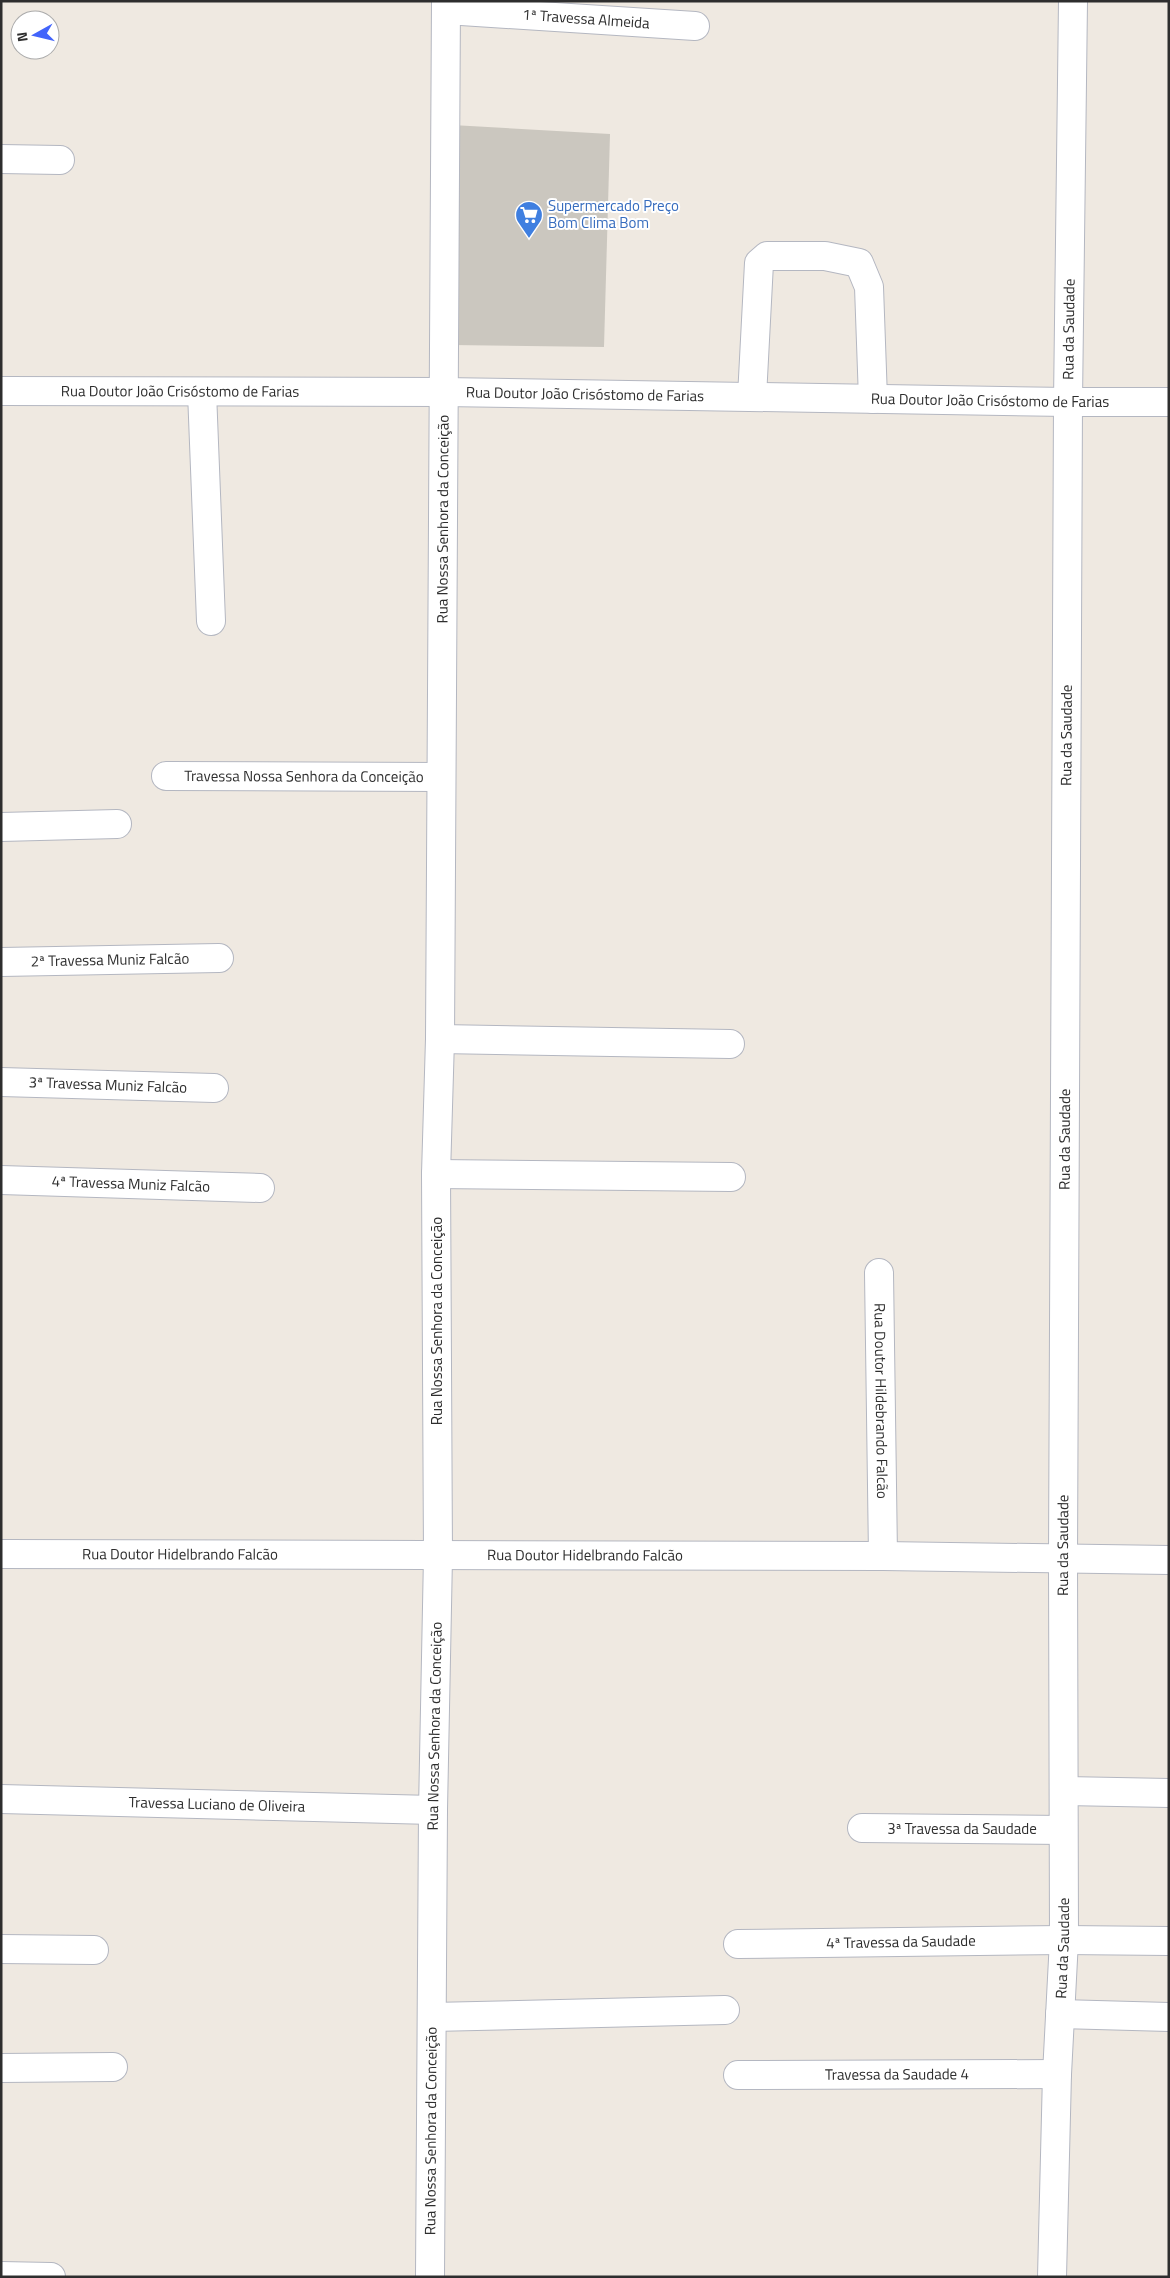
<svg xmlns="http://www.w3.org/2000/svg" width="1170" height="2278" viewBox="0 0 1170 2278" font-family="'Titillium Web',sans-serif">
  <style>
    .building { fill: #cbc7bf }
    .lines { fill: none; stroke-linecap: round; stroke-linejoin: round }
    .minor-casing { stroke: #b4b7c1; stroke-width: 30 }
    .minor { stroke: #fff; stroke-width: 28 }
    .labels { text-anchor: middle; stroke-width: 4; stroke-linejoin: round; paint-order: stroke }
    .street-label { font-size: 15px; fill: #2e2e2e; stroke: #fff }
    .shop-label { font-size: 15px; fill: #366cbe; stroke: #fff; text-anchor: start }
  </style>
  <rect width="100%" height="100%" fill="#efe9e1"/>
  <!-- building -->
  <path class="building" d="M452 125 610 134 604 347 451 345Z"/>
  <g class="lines">
    <defs>
      <g id="minor">
        <path d="M446 10 695 26"/>
        <path d="M1 159 60 160"/>
        <path id="s1" d="M1 391 443 392 1068 402H1169"/>
        <path d="M202 392 211 621"/>
        <path d="M752 397 759 263 767 256H825L859 263 869 287 873 399"/>
        <path id="s2" d="M166 776 440 777"/>
        <path d="M1 827 117 824"/>
        <path d="M1 962 219 958"/>
        <path d="M440 1039 730 1044"/>
        <path d="M1 1082 214 1088"/>
        <path d="M436 1174 731 1177"/>
        <path d="M1 1180 260 1188"/>
        <path id="s3" d="M879 1273 883 1556"/>
        <path id="s4" d="M1 1554 883 1556 1169 1560"/>
        <path d="M1065 1791 1169 1793"/>
        <path id="s5" d="M1 1799 433 1810"/>
        <path d="M862 1828 1063 1830"/>
        <path d="M738 1944 1064 1940 1169 1941"/>
        <path d="M1 1949 94 1950"/>
        <path d="M1060 2014 1169 2017"/>
        <path d="M432 2017 725 2010"/>
        <path d="M1 2068 113 2067"/>
        <path id="s6" d="M738 2075 1057 2074"/>
        <path d="M1 2276 51 2277"/>
        <path id="s7" d="M430 2277 433 1810 438 1556 436 1174 440 1039 446 1"/>
        <path id="s8" d="M1052 2277 1057 2074 1064 1940 1063 1559 1068 402 1073 1"/>
      </g>
    </defs>
    <!-- minor casing -->
    <use href="#minor" class="minor-casing"/>
    <!-- minor -->
    <use href="#minor" class="minor"/>
  </g>
  <!-- icons -->
  <defs>
    <symbol id="supermarket-pin" viewBox="-11 -11 22 30"><path d="M0 17L-7.5 6A9.5 9.5 0 1 1 7.5 6Z" fill="#3f7fe0" stroke="#fff"/><path d="M-6-5.5h2.5l.6 2H6L4.5 2H-2.5L-4.4-4H-6ZM-1.5 3.2a1.3 1.3 0 1 0 .1 0ZM3 3.2a1.3 1.3 0 1 0 .1 0Z" fill="#fff"/></symbol>
  </defs>
  <g fill-rule="evenodd">
    <use href="#supermarket-pin" x="513" y="199" width="32" height="43"/>
  </g>
  <g class="labels">
    <!-- street labels -->
    <g class="street-label">
      <text transform="translate(586 19) rotate(4)" y="5">1ª Travessa Almeida</text>
      <text dy="5" stroke="none"><textPath href="#s8" startOffset="1948">Rua da Saudade</textPath></text>
      <text dy="5" stroke="none"><textPath href="#s1" startOffset="179">Rua Doutor João Crisóstomo de Farias</textPath></text>
      <text dy="5" stroke="none"><textPath href="#s1" startOffset="584">Rua Doutor João Crisóstomo de Farias</textPath></text>
      <text dy="5" stroke="none"><textPath href="#s1" startOffset="989">Rua Doutor João Crisóstomo de Farias</textPath></text>
      <text dy="5" stroke="none"><textPath href="#s7" startOffset="1758">Rua Nossa Senhora da Conceição</textPath></text>
      <text dy="5" stroke="none"><textPath href="#s8" startOffset="1542">Rua da Saudade</textPath></text>
      <text dy="5" stroke="none"><textPath href="#s2" startOffset="138">Travessa Nossa Senhora da Conceição</textPath></text>
      <text transform="translate(110 960) rotate(-1)" y="5">2ª Travessa Muniz Falcão</text>
      <text transform="translate(108 1085) rotate(2)" y="5">3ª Travessa Muniz Falcão</text>
      <text dy="5" stroke="none"><textPath href="#s8" startOffset="1138">Rua da Saudade</textPath></text>
      <text transform="translate(131 1184) rotate(2)" y="5">4ª Travessa Muniz Falcão</text>
      <text transform="translate(437 1321) rotate(-90)" y="5">Rua Nossa Senhora da Conceição</text>
      <text dy="5" stroke="none"><textPath href="#s3" startOffset="128">Rua Doutor Hildebrando Falcão</textPath></text>
      <text dy="5" stroke="none"><textPath href="#s8" startOffset="732">Rua da Saudade</textPath></text>
      <text dy="5" stroke="none"><textPath href="#s4" startOffset="179">Rua Doutor Hidelbrando Falcão</textPath></text>
      <text dy="5" stroke="none"><textPath href="#s4" startOffset="584">Rua Doutor Hidelbrando Falcão</textPath></text>
      <text dy="5" stroke="none"><textPath href="#s7" startOffset="551">Rua Nossa Senhora da Conceição</textPath></text>
      <text dy="5" stroke="none"><textPath href="#s5" startOffset="216">Travessa Luciano de Oliveira</textPath></text>
      <text x="962" y="1834">3ª Travessa da Saudade</text>
      <text transform="translate(901 1942) rotate(-1)" y="5">4ª Travessa da Saudade</text>
      <text dy="5" stroke="none"><textPath href="#s8" startOffset="329">Rua da Saudade</textPath></text>
      <text dy="5" stroke="none"><textPath href="#s6" startOffset="159">Travessa da Saudade 4</textPath></text>
      <text dy="5" stroke="none"><textPath href="#s7" startOffset="146">Rua Nossa Senhora da Conceição</textPath></text>
    </g>
    <!-- shop labels -->
    <g class="shop-label">
      <text x="548" y="211">Supermercado Preço<tspan x="548" dy="17">Bom Clima Bom</tspan></text>
    </g>
  </g>
  <!-- border -->
  <rect width="1170" height="2278" fill="none" stroke="#2e2e2e" stroke-width="5"/>
  <!-- north arrow -->
  <g transform="translate(35 35) rotate(262)"><circle r="24" fill="#ffffff" stroke="#ababab"/>
  <path d="M0-4L9 19L0 12L-9 19Z" fill="#4264fb"/>
  <text y="-8" font-size="14" font-weight="bold" text-anchor="middle" fill="#2e2e2e">N</text>
  </g>
</svg>
